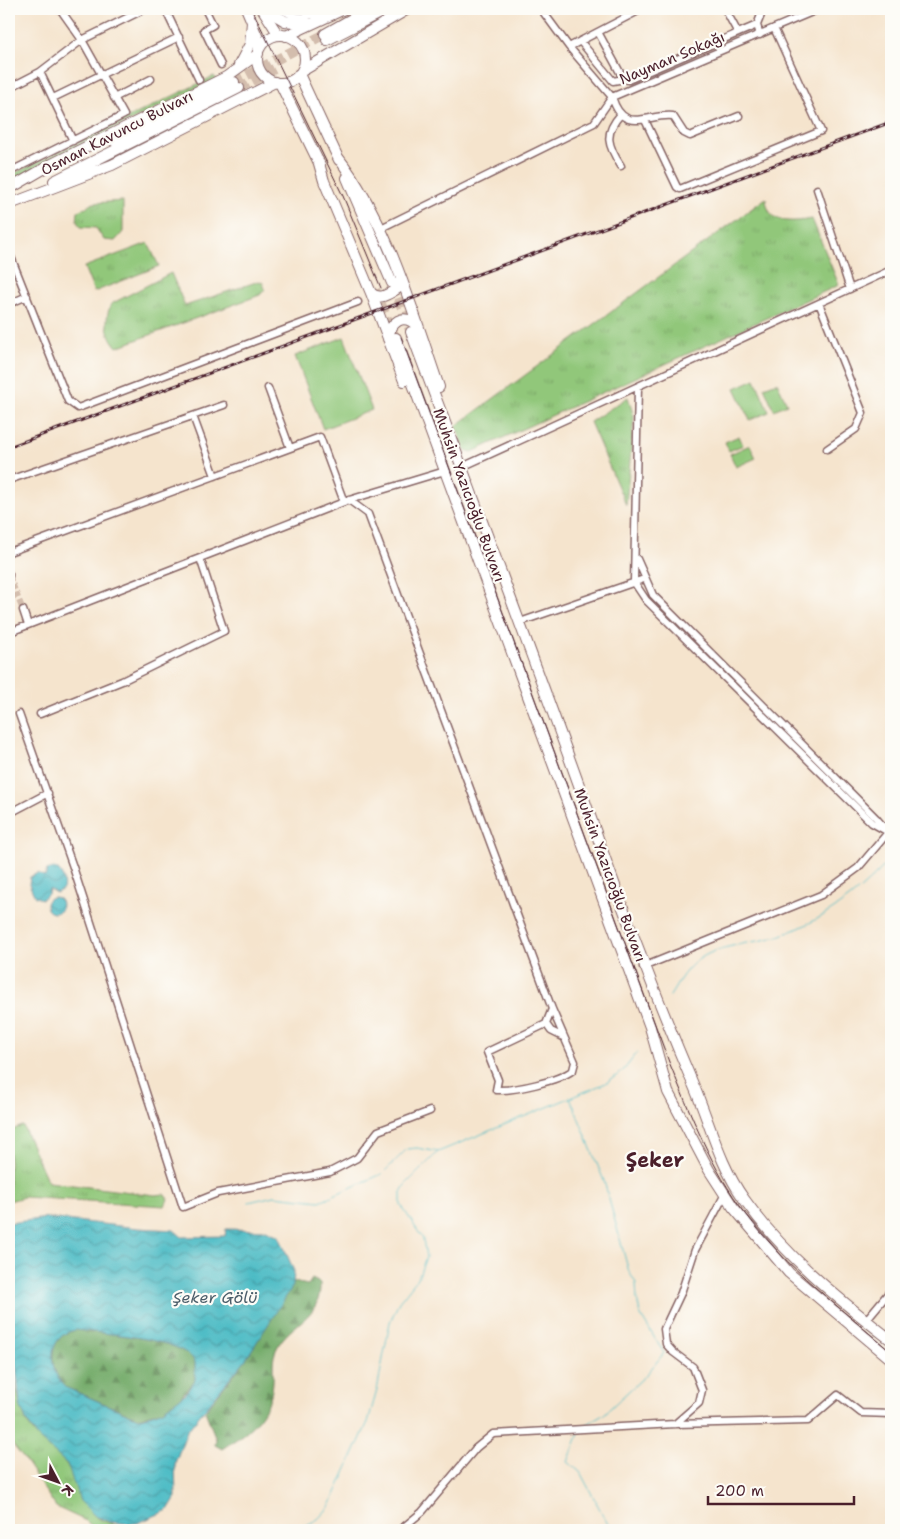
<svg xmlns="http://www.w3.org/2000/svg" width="900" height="1539" viewBox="0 0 900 1539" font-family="'Shantell Sans',sans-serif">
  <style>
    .grass { fill: url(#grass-tufts); stroke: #6e7352 }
    .forest { fill: url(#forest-firs); stroke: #5f664a }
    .park { fill: url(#park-dots); stroke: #6e7352 }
    .pitch { fill: #91c77a; stroke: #6e7352 }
    .water { fill: url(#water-waves); stroke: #4b6d78; fill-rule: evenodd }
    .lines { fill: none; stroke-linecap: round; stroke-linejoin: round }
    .stream { stroke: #4cbbc5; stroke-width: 1 }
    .minor-tunnel { stroke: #d3bdad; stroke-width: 6; stroke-dasharray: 6 3; stroke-linecap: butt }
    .highway-tunnel { stroke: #d3bdad; stroke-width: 10; stroke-dasharray: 10 5; stroke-linecap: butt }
    .minor-casing { stroke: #866464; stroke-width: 9 }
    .major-casing { stroke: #866464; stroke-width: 11 }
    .highway-casing { stroke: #866464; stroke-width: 12 }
    .minor { stroke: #fff; stroke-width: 6 }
    .major { stroke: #fff; stroke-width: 9 }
    .highway { stroke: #fff; stroke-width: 10 }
    .tram { stroke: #4a1f2b; stroke-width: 1 }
    .rail-casing { stroke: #4a1f2b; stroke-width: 3 }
    .rail { stroke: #fdfcf7; stroke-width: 1; stroke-dasharray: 4; stroke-linecap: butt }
    .labels { text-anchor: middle; stroke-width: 4.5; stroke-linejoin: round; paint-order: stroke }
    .street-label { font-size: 15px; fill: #4a1f2b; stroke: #fdfcf7 }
    .water-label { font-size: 16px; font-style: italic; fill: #4b5d69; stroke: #fdfcf7 }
    .district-label { font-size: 20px; font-weight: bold; fill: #4a1f2b; stroke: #fdfcf7 }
  </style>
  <defs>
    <pattern id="grass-tufts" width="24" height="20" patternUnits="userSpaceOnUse" patternTransform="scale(1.25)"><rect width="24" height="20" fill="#91c77a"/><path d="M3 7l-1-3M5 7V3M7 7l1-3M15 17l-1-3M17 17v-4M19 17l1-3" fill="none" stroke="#7faa6a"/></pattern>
    <pattern id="forest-firs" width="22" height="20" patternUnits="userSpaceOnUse" patternTransform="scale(1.25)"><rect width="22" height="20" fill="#74ac6a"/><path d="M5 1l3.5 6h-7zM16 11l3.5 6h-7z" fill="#618b57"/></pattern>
    <pattern id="park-dots" width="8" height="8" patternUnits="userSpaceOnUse" patternTransform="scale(1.25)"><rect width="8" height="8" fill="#91c77a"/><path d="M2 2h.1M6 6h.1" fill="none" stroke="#7faa6a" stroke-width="1.8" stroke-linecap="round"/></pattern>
    <pattern id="water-waves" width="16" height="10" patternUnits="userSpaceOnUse" patternTransform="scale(1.25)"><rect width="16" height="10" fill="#4cbbc5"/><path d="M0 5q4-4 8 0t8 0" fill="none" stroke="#4197a0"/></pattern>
  </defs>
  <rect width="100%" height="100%" fill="#fdfcf7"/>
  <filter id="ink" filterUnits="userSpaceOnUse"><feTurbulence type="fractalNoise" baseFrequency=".02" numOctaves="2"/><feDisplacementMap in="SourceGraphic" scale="10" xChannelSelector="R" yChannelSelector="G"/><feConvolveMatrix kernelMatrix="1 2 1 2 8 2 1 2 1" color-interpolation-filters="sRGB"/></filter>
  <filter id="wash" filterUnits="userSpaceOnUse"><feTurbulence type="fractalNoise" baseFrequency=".0096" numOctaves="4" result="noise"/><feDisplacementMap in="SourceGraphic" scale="20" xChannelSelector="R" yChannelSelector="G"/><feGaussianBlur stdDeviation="1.12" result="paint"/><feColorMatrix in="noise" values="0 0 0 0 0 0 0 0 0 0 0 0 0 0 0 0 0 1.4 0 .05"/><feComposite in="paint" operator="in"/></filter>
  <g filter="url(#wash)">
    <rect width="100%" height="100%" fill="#f5e4cd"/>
    <!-- grass -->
    <path class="grass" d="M766 198C767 226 793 222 812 219L839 285 472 452 465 450 456 426Z
      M123 201V232L115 241 104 240 96 228 81 227 77 222 78 211 94 203Z
      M148 243 159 266 94 292 84 267Z
      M171 273 185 306 259 281 263 283 265 289 260 295 117 347C106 335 104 320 111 304Z
      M628 397 634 417 626 505 590 422Z
      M23 1126 48 1182 155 1195 164 1194 168 1199 165 1206 24 1197 9 1201V1131Z
      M9 1300C11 1336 11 1402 32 1430 42 1444 58 1450 67 1465 76 1479 80 1498 91 1512 99 1523 114 1521 123 1530H97L86 1521 56 1507 24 1459 9 1440Z"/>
    <!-- forest -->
    <path class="forest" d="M312 1279 320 1283C322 1319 290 1322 277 1348 271 1360 274 1369 273 1382 271 1415 248 1432 222 1449L215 1445 216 1439 205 1411 246 1359 294 1282 308 1285Z
      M76 1330C103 1334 182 1337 195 1362V1380L180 1398 163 1410 138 1418 67 1388C47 1372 46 1335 76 1330Z"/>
    <!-- park -->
    <path class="park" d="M214 76 216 79 9 181V176Z"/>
    <!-- pitch -->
    <path class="pitch" d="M344 337 372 410 323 429 295 356Z
      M755 379 769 412 750 420 735 388Z
      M777 382 787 404 774 410 764 387Z
      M739 436 743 445 729 451 725 442Z
      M750 445 756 458 736 467 730 454Z"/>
    <!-- water -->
    <path class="water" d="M54 868C62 870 65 881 63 889L56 893 49 889 48 894 42 899 35 897 29 884 30 877 38 873 45 877 47 870Z
      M46 905a8 8 0 1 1 16 0a8 8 0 1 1-16 0Z
      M47 1218 138 1228 174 1230 182 1237 225 1236 226 1229 266 1230 279 1236 294 1271 293 1286 246 1359 187 1431 175 1463 176 1497 168 1510 138 1523 131 1524 110 1522 95 1516 80 1501 67 1464 37 1437 26 1420 20 1405 9 1300V1223ZM76 1330C103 1334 182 1337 195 1362V1380L185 1394 163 1410 144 1417 138 1418 67 1388C47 1372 46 1335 76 1330Z"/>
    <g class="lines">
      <!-- stream -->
      <path class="stream" d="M670 996C676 987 681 976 689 968 713 941 756 946 787 933 828 917 863 891 891 858
        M570 1097 604 1181 629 1272 636 1283 637 1300 641 1316 664 1353 647 1374 603 1415 584 1426
        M249 1202 274 1196 320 1201 382 1174 407 1149 417 1148 438 1152 606 1083 623 1071 637 1053
        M580 1431 568 1462 580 1472 611 1530
        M297 1530 318 1519 330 1506 368 1422 377 1390 390 1322 399 1302 418 1278 426 1257 423 1239 401 1205V1192L405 1185 438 1152"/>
    </g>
  </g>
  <g filter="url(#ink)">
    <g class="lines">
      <!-- minor-tunnel -->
      <path class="minor-tunnel" d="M9 576 23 610"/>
      <!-- highway-tunnel -->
      <path class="highway-tunnel" d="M234 82 325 34
        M239 88 274 69
        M393 284 411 332
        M375 290 394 335"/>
      <defs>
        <path id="minor" d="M165 9 199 80
          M205 9 213 25 204 30 221 65
          M281 9C296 21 312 16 329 12
          M541 9 569 47 612 97 819 9
          M725 9 738 33
          M757 9 761 15 757 25 760 35
          M598 32 623 78 628 80 757 25
          M580 41 613 81 624 79
          M569 47 642 9
          M40 72 73 141
          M9 88 40 72 82 40 145 9
          M612 97C624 136 648 113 673 116L684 133 690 136 739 116
          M53 98 179 37
          M114 98 151 79
          M621 114C603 134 608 146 621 166
          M645 120 677 187 680 189 821 131 774 28
          M9 172 124 115 82 40 60 9
          M817 189 850 289
          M379 229 594 123 612 97
          M9 252 68 401 78 408 358 302
          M819 303 863 413 856 429 827 449
          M9 304 27 296
          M638 387 634 582 646 600 872 823 888 832
          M268 388 290 448
          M193 416 215 476
          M462 467 891 270
          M9 480 224 405
          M349 500 368 514 552 1009 575 1062 573 1070C559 1081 514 1091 496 1090L498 1080 487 1052 546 1024 552 1009
          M9 552 320 437 344 502
          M637 559 653 595 876 818 891 836
          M9 574V576
          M23 610 28 625
          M520 622 644 579
          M10 632 349 500 445 471
          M19 714 73 867 183 1207 218 1193 330 1172 357 1158 378 1131 430 1111
          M40 714 122 681 224 631 200 558
          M9 811 10 813 48 793
          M643 967 821 895 858 868 891 829
          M546 1024 551 1031 563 1037
          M866 1320 891 1290
          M675 1424 699 1403 702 1390 693 1367 673 1352 666 1344 664 1329 681 1293 695 1250 725 1194
          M400 1530 422 1512 476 1448 493 1434 675 1424 808 1421 838 1395 861 1413 891 1414"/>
        <path id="major" d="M246 9 258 37V52
          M262 9 276 31 282 35"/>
        <path id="highway" d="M265 9 285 21 310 24
          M325 34 369 9
          M257 59a24 24 0 1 1 48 0a24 24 0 1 1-48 0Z
          M286 36 344 9
          M327 40 387 9
          M239 65 250 44 252 22
          M302 71 408 9
          M299 74 339 160
          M280 83 320 165
          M114 141 234 82
          M337 156C388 222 412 309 439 387
          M318 160 324 181 371 293 404 381
          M347 178 392 283
          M54 181 239 88
          M9 189 52 164 226 77 258 54
          M10 204 112 165 275 82
          M371 293C380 301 388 294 397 289L401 280
          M411 332C477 508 544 684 606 861 633 937 662 1011 693 1084 710 1123 719 1164 744 1199 784 1255 837 1298 891 1340
          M396 338 650 1027 668 1092 709 1170 733 1207 789 1273 891 1359
          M388 339C390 322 403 312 417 326"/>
      </defs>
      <!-- minor casing -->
      <use href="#minor" class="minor-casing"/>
      <!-- major casing -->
      <use href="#major" class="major-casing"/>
      <!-- highway casing -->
      <use href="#highway" class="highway-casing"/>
      <!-- minor -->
      <use href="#minor" class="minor"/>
      <!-- major -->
      <use href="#major" class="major"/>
      <!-- highway -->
      <use href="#highway" class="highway"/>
      <!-- tram -->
      <path class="tram" d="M252 9 343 196 381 288
        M401 337 669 1062C691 1114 711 1169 746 1214 786 1268 841 1308 891 1352"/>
      <defs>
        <path id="rail" d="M9 447 891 122"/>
      </defs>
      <!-- rail casing -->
      <use href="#rail" class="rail-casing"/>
      <!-- rail -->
      <use href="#rail" class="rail"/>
    </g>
  </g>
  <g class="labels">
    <!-- street labels -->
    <g class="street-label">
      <text transform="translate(672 58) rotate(-23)" y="5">Nayman Sokağı</text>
      <text transform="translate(117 133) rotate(-27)" y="5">Osman Kavuncu Bulvarı</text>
      <text transform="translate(469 495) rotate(70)" y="5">Muhsin Yazıcıoğlu Bulvarı</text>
      <text transform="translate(610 875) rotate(70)" y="5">Muhsin Yazıcıoğlu Bulvarı</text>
    </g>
    <!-- water labels -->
    <g class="water-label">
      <text x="215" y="1303">Şeker Gölü</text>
    </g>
    <!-- district labels -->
    <g class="district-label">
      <text x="655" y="1167">Şeker</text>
    </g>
  </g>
  <!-- margin -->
  <rect width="900" height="1539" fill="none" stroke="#fdfcf7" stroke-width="30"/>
  <!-- north arrow -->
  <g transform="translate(58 1482) rotate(131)" stroke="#fdfcf7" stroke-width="4" paint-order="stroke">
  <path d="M0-4L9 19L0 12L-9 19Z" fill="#4a1f2b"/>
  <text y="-8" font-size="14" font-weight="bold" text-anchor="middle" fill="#4a1f2b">K</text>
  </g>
  <!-- scale -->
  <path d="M708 1496v8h146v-8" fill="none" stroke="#4a1f2b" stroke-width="2.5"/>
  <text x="715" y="1496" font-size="15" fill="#4a1f2b" stroke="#fdfcf7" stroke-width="4" paint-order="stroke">200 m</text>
</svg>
